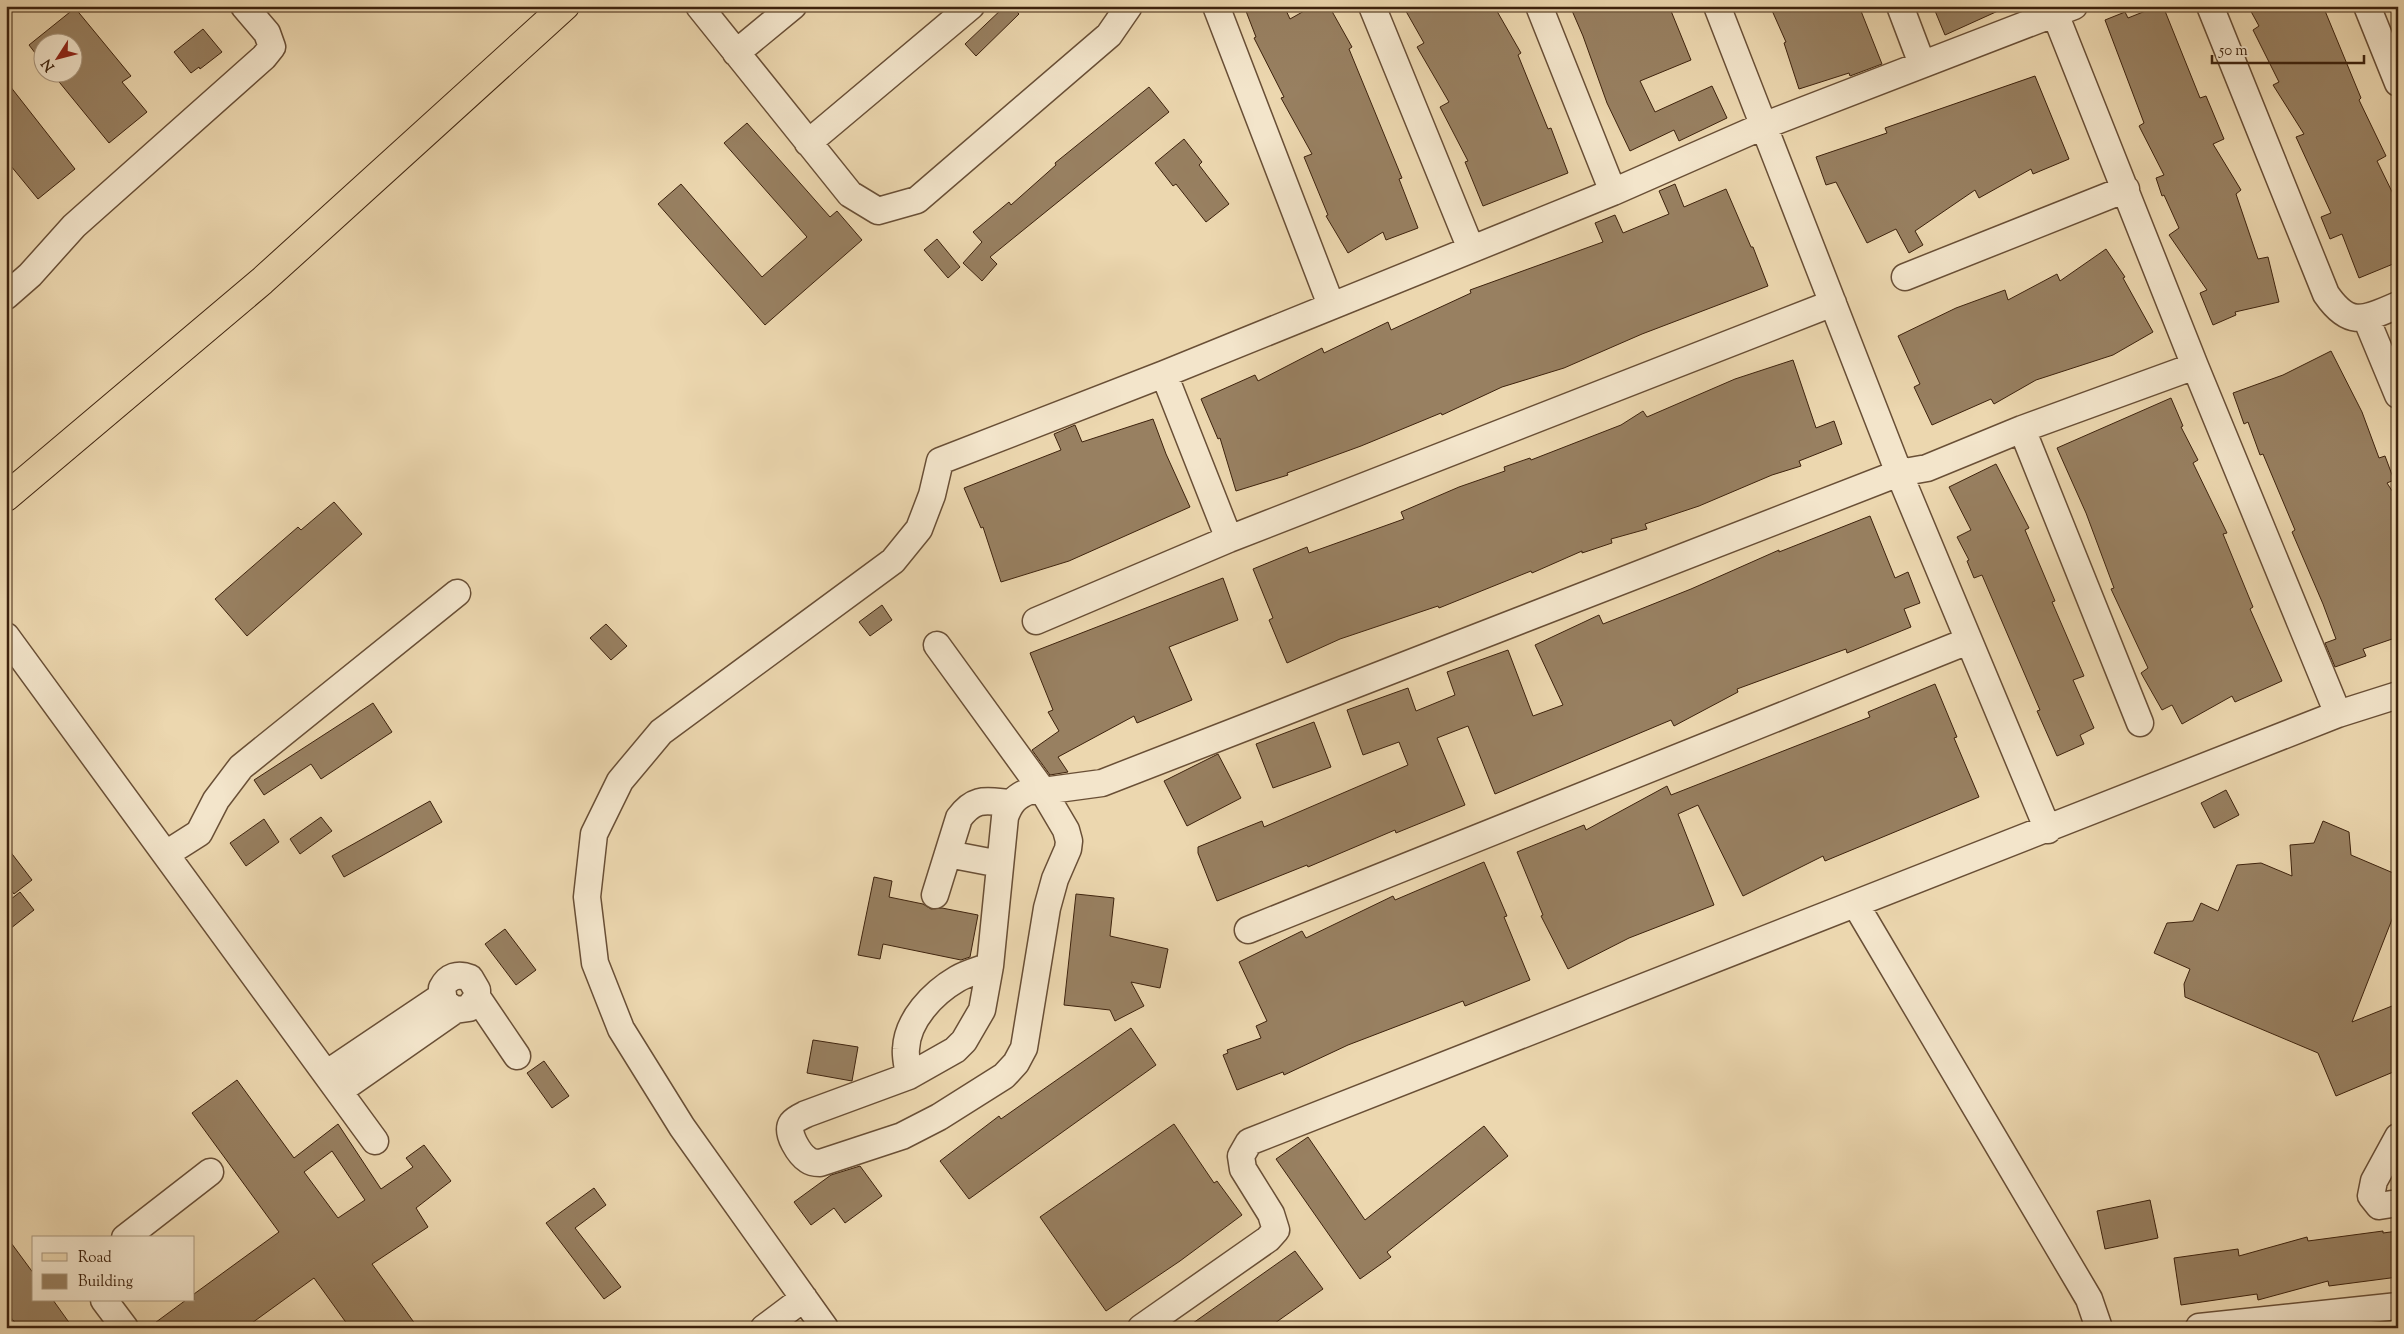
<svg xmlns="http://www.w3.org/2000/svg" width="2404" height="1334" viewBox="0 0 2404 1334" font-family="'Sorts Mill Goudy',serif">
  <style>
    .building { fill: #988061; stroke: #3d220d; fill-rule: evenodd }
    .lines { fill: none; stroke-linecap: round; stroke-linejoin: round }
    .minor-casing { stroke: #694f36; stroke-width: 29 }
    .major-casing { stroke: #3d220d; stroke-width: 30 }
    .minor { stroke: #f3e5cb; stroke-width: 26 }
    .major { stroke: #ecd7af; stroke-width: 28 }
  </style>
  <rect width="100%" height="100%" fill="#ecd7af"/>
  <filter id="stains"><feTurbulence type="fractalNoise" baseFrequency=".004" numOctaves="4"/><feColorMatrix values="0 0 0 0 .2 0 0 0 0 .09 0 0 0 0 .02 0 0 0 .5 -.17"/></filter>
  <radialGradient id="worn" r=".72"><stop offset=".6" stop-color="#630" stop-opacity="0"/><stop offset="1" stop-color="#630" stop-opacity=".3"/></radialGradient>
  <!-- building -->
  <path class="building" d="M1005 6H1012L1019 14 976 56 965 44Z
    M1244 6H1284L1290 19 1313 6H1329L1352 47 1349 49 1402 178 1399 179 1418 228 1386 240 1383 232 1348 253 1326 216 1328 215 1304 157 1312 154 1281 98 1284 97 1254 38 1256 37Z
    M1403 6H1494L1521 53 1518 55 1548 129 1551 128 1568 173 1483 206 1465 162 1468 161 1440 107 1449 102 1417 47 1424 43Z
    M1570 6H1669L1691 60 1640 81 1655 112 1712 86 1727 118 1679 141 1674 130 1630 151 1607 103 1583 36Z
    M1770 6H1859L1882 64 1850 76 1849 73 1799 89 1784 43 1786 42Z
    M1933 6H2009L1945 35Z
    M2158 6H2163L2200 98 2206 96 2224 139 2213 144 2241 190 2236 194 2258 259 2268 257 2279 302 2235 312 2236 315 2213 325 2200 293 2207 290 2169 235 2179 228 2164 195 2162 196 2156 178 2164 175 2139 126 2144 123 2105 20 2125 12 2128 18Z
    M2248 6H2323L2361 98 2359 100 2386 156 2377 161 2398 204V262L2359 278 2342 234 2330 239 2321 217 2331 213 2296 137 2304 134 2273 85 2279 82 2253 30 2259 26Z
    M75 8 131 76 122 82 147 112 109 143 51 72H72V42H42V62L29 45Z
    M203 29 222 52 200 69 199 67 191 73 174 52Z
    M2035 76 2069 159 2033 174 2031 169 1979 198 1975 190 1915 231 1923 245 1909 253 1896 229 1867 243 1836 182 1826 185 1816 157 1887 133 1885 128Z
    M6 81 75 169 38 199 6 160Z
    M1149 87 1169 112 990 257 997 264 982 281 963 263 982 242 973 232 1009 202 1011 205 1056 165 1055 163Z
    M747 123 830 217 837 211 862 240 765 325 658 204 681 184 762 277 807 237 724 143Z
    M1184 139 1202 162 1199 165 1229 204 1206 222 1176 184 1173 186 1155 163Z
    M1675 184 1684 207 1726 189 1751 247H1753L1768 286 1642 334 1564 368 1502 387 1442 415 1441 413 1361 446 1287 473 1288 475 1236 491 1220 438 1218 439 1201 399 1255 375 1258 381 1322 348 1324 353 1388 322 1391 330 1471 293 1470 290 1603 242 1595 223 1615 215 1623 233 1669 214 1659 191Z
    M937 239 960 267 948 278 924 250Z
    M2106 249 2125 277 2123 278 2153 332 2113 355 2036 380 1994 404 1991 399 1932 425 1914 387 1920 384 1898 336 1956 308 2005 290 2008 300 2057 274 2060 281Z
    M2331 351 2362 412 2379 458 2385 456 2394 480 2387 483 2398 500V637L2363 649 2366 656 2335 667 2325 643 2336 639 2323 604 2292 532 2295 530 2263 454 2260 455 2248 422 2244 424 2233 393 2283 375Z
    M1793 360 1816 428 1834 421 1842 444 1799 461 1801 466 1772 475 1699 506 1645 524 1647 529 1611 539 1612 543 1582 553V551L1532 573 1531 571 1439 608 1438 606 1340 639 1287 663 1269 620 1273 618 1253 569 1307 547 1309 553 1404 519 1401 512 1459 487 1505 471 1504 467 1530 458 1531 460 1621 425 1643 411 1647 417 1735 379Z
    M2171 398 2183 426 2181 427 2198 460 2193 463 2227 533 2223 534 2253 607 2250 609 2282 681 2235 702 2232 696 2182 724 2172 705 2162 710 2141 673 2148 668 2111 589 2114 588 2086 513 2057 448Z
    M1153 419 1166 454 1190 507 1069 561 1001 582 983 527 981 528 964 488 1061 450 1054 434 1075 425 1082 442Z
    M1996 464 2029 528 2025 530 2055 601 2052 602 2084 676 2073 680 2094 728 2080 735 2084 744 2057 756 2037 711 2040 710 1982 575 1974 578 1967 561 1969 560 1957 537 1971 530 1949 487Z
    M334 502 362 534 247 636 215 599 298 527 301 530Z
    M1870 516 1895 578 1908 572 1920 603 1904 609 1911 627 1847 653 1846 649 1737 689 1738 692 1674 726 1671 720 1495 794 1468 726 1437 738 1465 805 1396 833 1395 830 1308 867 1307 865 1217 901 1198 853V847L1262 821 1264 827 1408 765 1399 742 1363 755 1347 710 1408 688 1416 711 1455 695 1447 672 1508 650 1533 716 1563 705 1535 645 1599 615 1603 624 1691 589 1779 550V552Z
    M1223 578 1238 620 1169 647 1192 700 1137 723 1134 716 1058 757 1068 772 1050 775 1032 750 1059 731 1048 712 1053 710 1030 653Z
    M882 605 892 620 870 636 859 622Z
    M606 624 627 646 611 660 590 638Z
    M1935 684 1957 737 1954 738 1979 797 1825 861 1823 856 1743 896 1698 805 1678 814 1714 905 1629 938 1568 969 1541 916 1543 915 1517 852 1584 825 1586 830 1667 786 1671 795 1870 717 1868 712Z
    M373 703 392 732 321 779 311 764 264 795 254 780Z
    M1314 722 1331 767 1273 788 1256 744Z
    M1218 754 1241 798 1187 826 1164 781Z
    M2226 790 2239 815 2214 828 2201 803Z
    M430 801 442 822 344 877 332 856Z
    M321 817 332 831 300 854 290 839Z
    M264 819 279 842 246 866 230 843Z
    M2323 821 2349 832 2351 855 2398 875V904L2352 1022 2392 1006 2398 1019V1070L2336 1096 2318 1053 2185 997 2184 984 2190 969 2154 953 2167 923 2193 921 2201 903 2218 911 2237 865 2261 863 2292 876 2290 845 2314 843Z
    M6 846 32 880 14 894 6 884Z
    M1484 862 1507 916 1504 917 1530 980 1465 1006 1463 1001 1348 1045 1284 1075 1283 1072 1237 1090 1223 1055 1228 1053 1227 1050 1261 1038 1256 1026 1267 1021 1239 962 1302 931 1306 938 1393 896 1395 900Z
    M874 877 892 881 889 897 923 904 931 909 942 908 978 915 970 957 961 960 883 944 880 959 858 955Z
    M20 892 34 910 6 932V903Z
    M1076 894 1114 898 1110 936 1168 949 1160 988 1131 982 1144 1006 1115 1021 1110 1010 1064 1005Z
    M505 929 536 970 516 985 485 944Z
    M1131 1028 1156 1065 969 1199 940 1161 999 1116 1001 1119Z
    M813 1040 858 1047 852 1081 807 1073Z
    M544 1061 569 1096 552 1108 527 1073Z
    M237 1080 294 1158 338 1124 381 1189 413 1167 406 1158 424 1145 451 1181 416 1208 428 1227 372 1264 418 1328H350L314 1278 245 1328H148L186 1300H194V1294L279 1232 192 1113ZM332 1151 365 1200 338 1218 304 1172Z
    M1174 1124 1214 1183 1217 1181 1242 1215 1180 1261 1106 1311 1040 1217Z
    M1484 1126 1508 1156 1387 1252 1391 1257 1360 1279 1276 1159 1308 1137 1365 1220Z
    M860 1166 882 1196 845 1223 834 1208 811 1225 794 1202 831 1175Z
    M594 1188 606 1205 575 1228 621 1287 604 1299 546 1223Z
    M2150 1200 2158 1238 2105 1249 2097 1211Z
    M2383 1231V1233L2398 1231V1277L2329 1286 2328 1281 2258 1300 2257 1294 2181 1305 2174 1258 2238 1249 2239 1256 2307 1237 2308 1241Z
    M6 1236 34 1274V1300H53L73 1328H19L6 1311Z
    M1295 1251 1323 1289 1268 1328H1186Z"/>
  <g class="lines">
    <defs>
      <path id="minor" d="M699 6 850 194 878 211 917 200 1109 35 1129 6
        M1216 6 1331 305
        M1372 6 1471 249
        M1539 6 1613 192
        M1717 6 1899 473 2048 830
        M1900 6 1922 64
        M2052 6 2195 366 2338 714
        M2210 6 2326 294C2350 329 2365 319 2398 305
        M2367 6 2398 83
        M736 53 793 6
        M808 143 971 6
        M1905 277 2126 189
        M6 296 30 275 74 226 264 57 272 47 267 33 244 6
        M2366 318 2398 395
        M1164 374 1229 539
        M2022 429 2140 723
        M1036 621 1229 539 1833 303
        M6 636 375 1141
        M937 645 1043 791 1102 783 1899 473 1927 468 2022 429 2195 366
        M1029 791H1043L1066 830 1069 841 1068 849 1055 879 1047 908 1024 1048 1016 1063 1004 1076 939 1117 902 1136 820 1163C816 1163 812 1163 808 1160 800 1155 785 1133 792 1123 795 1119 802 1116 806 1114L909 1076 955 1050 964 1041 982 1010 990 966 1005 817C1010 803 1015 797 1029 791Z
        M166 854 199 833 216 800 241 767 457 593
        M948 854 1000 864
        M935 895 959 818C975 796 987 801 1010 803
        M1856 905 2089 1299 2099 1328
        M1248 930 1968 641
        M477 997 469 1008 455 1010 444 1002 442 988C448 976 458 973 470 978L477 990V997L517 1056
        M326 1074 442 996
        M909 1076C908 1067 905 1057 906 1049 907 1020 933 993 957 979 967 973 979 970 990 966
        M339 1091 455 1010
        M2398 1137 2374 1181 2371 1196 2379 1206 2398 1203
        M125 1238 210 1172
        M104 1300 125 1328
        M2199 1327 2398 1306
        M764 1328 804 1298
        M825 1328 682 1127 621 1029 595 963 587 897 594 834 620 781 661 732 893 561 919 529 932 495 940 461 1164 374 1613 192 1763 126 2074 6
        M1141 1328 1268 1239 1276 1230 1271 1214 1243 1169 1241 1156 1249 1142 2338 714 2398 695"/>
      <path id="major" d="M6 497 262 281 565 6"/>
    </defs>
    <!-- minor casing -->
    <use href="#minor" class="minor-casing"/>
    <!-- major casing -->
    <use href="#major" class="major-casing"/>
    <!-- minor -->
    <use href="#minor" class="minor"/>
    <!-- major -->
    <use href="#major" class="major"/>
  </g>
  <!-- margin -->
  <rect width="2404" height="1334" fill="none" stroke="#ecd7af" stroke-width="25"/>
  <rect x="8" y="8" width="2389" height="1319" fill="none" stroke="#3d220d" stroke-width="2.5"/>
  <rect x="12" y="12" width="2379" height="1309" fill="none" stroke="#3d220d"/>
  <!-- legend -->
  <rect x="32" y="1236" width="162" height="65" fill="#f3e5cb" stroke="#aa977f"/>
  <rect x="42" y="1253" width="25" height="8" fill="#ecd7af" stroke="#aa977f"/>
  <text x="78" y="1262" font-size="15" fill="#3d220d">Road</text>
  <rect x="42" y="1274" width="25" height="15" fill="#988061" stroke="#aa977f"/>
  <text x="78" y="1286" font-size="15" fill="#3d220d">Building</text>
  <!-- north arrow -->
  <g transform="translate(58 58) rotate(234)"><circle r="24" fill="#f3e5cb" stroke="#aa977f"/>
  <path d="M0-4L9 19L0 12L-9 19Z" fill="#8f2418"/>
  <text y="-8" font-size="14" font-weight="bold" text-anchor="middle" fill="#3d220d">N</text>
  </g>
  <!-- scale -->
  <path d="M2212 55v8h152v-8" fill="none" stroke="#3d220d" stroke-width="2.5"/>
  <text x="2219" y="55" font-size="15" fill="#3d220d" stroke="#f3e5cb" stroke-width="4" paint-order="stroke">50 m</text>
  <rect width="100%" height="100%" filter="url(#stains)"/>
  <rect width="100%" height="100%" fill="url(#worn)"/>
</svg>
